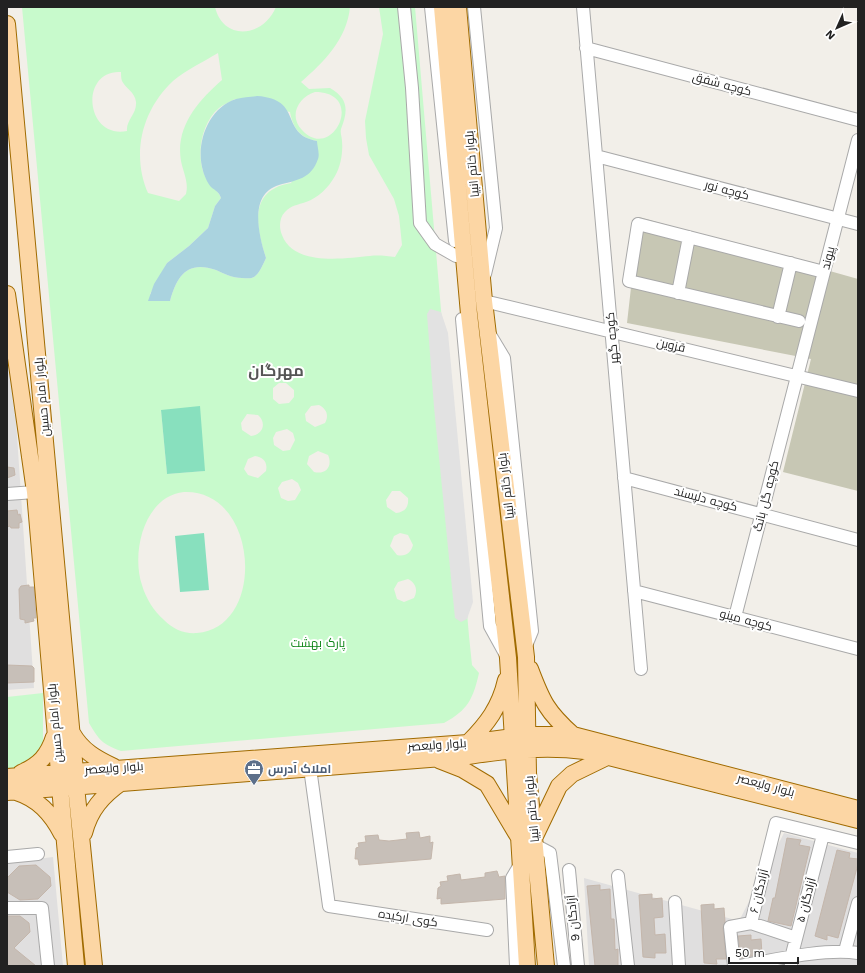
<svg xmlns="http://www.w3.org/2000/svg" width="865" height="973" viewBox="0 0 865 973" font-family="'Work Sans',Cairo,sans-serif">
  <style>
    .residential { fill: #e0dfdf }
    .construction { fill: #c7c7b4 }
    .park { fill: #c8facc; fill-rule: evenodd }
    .pitch { fill: #88e0be }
    .parking { fill: #e2e2e2 }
    .water { fill: #aad3df }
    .building { fill: #c7bfb8; stroke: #c4b6ab }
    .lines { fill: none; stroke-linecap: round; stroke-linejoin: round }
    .minor-casing { stroke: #a9a9a9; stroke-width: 14 }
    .major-casing { stroke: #a06b00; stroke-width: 18 }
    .minor { stroke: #fff; stroke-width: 12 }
    .major { stroke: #fcd6a4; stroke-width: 16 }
    .labels { text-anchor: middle; stroke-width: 4; stroke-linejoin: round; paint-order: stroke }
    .street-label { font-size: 12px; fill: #222; stroke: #fff }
    .park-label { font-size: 12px; fill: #0c8416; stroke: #fff }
    .service-label { font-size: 12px; font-weight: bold; fill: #4e5e75; stroke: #fff; text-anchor: start }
    .district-label { font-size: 16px; font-weight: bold; fill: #555; stroke: #fff }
  </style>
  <rect width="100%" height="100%" fill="#f2efe9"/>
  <!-- residential -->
  <path class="residential" d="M7 333 14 391 34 688 7 690Z
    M784 833 858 853V966H589L584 878 739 921Z
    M53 857 63 966H7V863Z"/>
  <!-- construction -->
  <path class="construction" d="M639 217 858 279V491L783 472 811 359 627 323Z"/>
  <!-- park -->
  <path class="park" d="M22 7H215C223 41 263 38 276 7H350C347 39 324 62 301 82L309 89 330 88C349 99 348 111 341 129 340 133 342 137 342 141 343 152 341 166 335 176 329 187 318 198 306 202 298 205 291 205 285 212 279 218 279 228 282 235 294 267 345 258 370 256 378 255 387 256 395 257L402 245 399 216 394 199 369 155 366 138 365 121 383 34 379 7H415L469 636 472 665 479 673C473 699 468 710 444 723L121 751C102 744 99 740 89 723ZM218 53 222 80C198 101 175 127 181 161 183 172 189 182 186 194L179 201 148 193C131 154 142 110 173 81 186 70 203 62 218 53ZM121 72C121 74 121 79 122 81 126 89 135 92 136 102 137 114 126 120 127 131 84 139 80 69 121 72ZM315 92C367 92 332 163 302 130 288 115 299 97 315 92ZM235 99 290 112C293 128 300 138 317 141L291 183C248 190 256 227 266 258 263 264 260 273 254 277 251 279 246 278 242 278 232 278 225 274 216 270 187 260 177 276 170 301L150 294 167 263 189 246 208 228 215 206 221 198C217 188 209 186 204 174 196 153 202 122 219 108 224 104 230 102 235 99ZM279 383H286L294 390V397L289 403 279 404 273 399V388ZM319 405C327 409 329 416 325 423L315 427 306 421 305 414 311 406ZM161 410 204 471 167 474ZM247 414 258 415C267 423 263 435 251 436L242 430 241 423ZM287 429 293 433 295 440 290 450 283 451 274 445 273 438 276 432ZM318 451 328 455C333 466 326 475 314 472L307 464 309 456ZM255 456C263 457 268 462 266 471L258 478 248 475 244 469 248 459ZM292 479 298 483 301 490 295 500 288 501 281 498 278 488 282 482ZM392 491H400L408 498C409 507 405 512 396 513L387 507 386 500ZM184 492C259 489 267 628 197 633 184 634 173 629 164 620 154 611 146 599 142 585 131 553 144 496 184 492ZM400 533 408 535 413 545C411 553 405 557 397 555L390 546 394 536ZM408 579C416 583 418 590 414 598L404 602 397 599 394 589 398 582Z
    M43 693V749L25 767 7 769V697Z"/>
  <!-- pitch -->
  <path class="pitch" d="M200 406 205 471 167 474 161 410Z
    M204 533 209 590 180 592 175 536Z"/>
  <!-- parking -->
  <path class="parking" d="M430 309 441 312 448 333 473 602 467 619 461 622 455 618 434 407 427 314Z"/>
  <!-- water -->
  <path class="water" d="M257 96C304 99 279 134 317 141 317 146 320 154 318 159 311 179 297 180 279 185 248 194 259 236 266 258 263 264 260 273 254 277 251 279 246 278 242 278 232 278 225 274 216 270 187 260 177 276 170 301H148L154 284 167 263 189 246 208 228 215 206 221 198C219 192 216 191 211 187 208 184 204 175 203 171 195 144 208 108 236 99 243 97 250 97 257 96Z"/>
  <!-- building -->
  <path class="building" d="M7 467 14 468 15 475 7 478Z
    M17 510 18 515 20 514 22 522 19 523V528H11L10 526 7 527V511Z
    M29 585V587H34L36 618H33L34 621 25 623V620L20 619 19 589 21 586Z
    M7 665 32 666 34 668V682L7 683Z
    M419 832 420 838 430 836V843L433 842 431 859 359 865 358 859H355L356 848 359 847 358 843 366 842 365 836 378 835 379 840 389 841 407 839 406 833Z
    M787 838 801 840 799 845 810 847 791 926 768 921 773 898H775Z
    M837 850 850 853 849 858 858 859V864L838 938 827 935V940L815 936Z
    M36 865 50 877 51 886 38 899 20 900 7 892V878L19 866Z
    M497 871 499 877 505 876V899L441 904V898L437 899 438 888 441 886 440 882 448 881 447 876 460 874 461 880 485 877V873Z
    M600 885V890L610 889 611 919H614L615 950 618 949V966H595L587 886Z
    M652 894V899L662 898 663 917 654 918 655 935 665 934 666 953H655V958L643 957 639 895Z
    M714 904V909L724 908 725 922 723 928 726 959H716L717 964 704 963 701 905Z
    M7 916H20L29 923 30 932 14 948 36 966H7Z
    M751 935V940L761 939 762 954 741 958 738 936Z"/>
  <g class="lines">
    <defs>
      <path id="minor" d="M404 7 412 88 420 223 435 244 456 256
        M431 7 455 241
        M474 7 496 228 485 274
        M583 7 641 669
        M586 48 858 120
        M596 156 858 224
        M678 293 689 237
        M484 301 858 391
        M778 317 791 263
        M462 319 490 626 506 655
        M799 321 629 281 638 224 824 272
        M489 333 504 358 532 631 525 648
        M624 478 858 540
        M7 494 35 492
        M634 591 858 649
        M735 617 858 140
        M310 768 329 906 487 930
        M535 845 550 853 564 966
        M7 857 38 854
        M569 870 578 966
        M618 876 628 966
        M675 902 679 966
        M7 908H42L48 966
        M751 923 776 823 858 843
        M845 951 858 903
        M516 966 512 878 521 863
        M734 966 730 927 751 923 796 938
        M740 966C773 960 825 948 858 953
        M791 966V958L823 835"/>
      <path id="major" d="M442 7 469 314 508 658 527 966
        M458 7 484 301 526 657 528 773 546 966
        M7 24 75 771
        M7 294 35 492 59 772
        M530 669C542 701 547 712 573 735
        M72 733C82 751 97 759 114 767
        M468 743C487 724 500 707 506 680
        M439 760 462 769 487 784 518 836
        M21 773C39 765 48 756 54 737
        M7 777 468 743 528 735H573L858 809
        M76 786 94 966
        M60 787 76 966
        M7 792 468 756C508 750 545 746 585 751L858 820
        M16 792C38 799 51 813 62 834
        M84 833C90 810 102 796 122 782
        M535 836 559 786 572 774 607 757"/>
    </defs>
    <!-- minor casing -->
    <use href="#minor" class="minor-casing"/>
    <!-- major casing -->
    <use href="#major" class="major-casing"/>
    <!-- minor -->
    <use href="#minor" class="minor"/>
    <!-- major -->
    <use href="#major" class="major"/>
  </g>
  <!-- icons -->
  <defs>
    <symbol id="office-pin" viewBox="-11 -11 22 30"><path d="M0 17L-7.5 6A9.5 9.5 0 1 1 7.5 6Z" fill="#5c6f8a" stroke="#fff"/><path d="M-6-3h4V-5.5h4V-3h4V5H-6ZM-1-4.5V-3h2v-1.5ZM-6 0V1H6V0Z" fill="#fff"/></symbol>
  </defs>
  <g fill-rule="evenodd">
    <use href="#office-pin" x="243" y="758" width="22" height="30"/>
  </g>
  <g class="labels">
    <!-- street labels -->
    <g class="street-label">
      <text transform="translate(722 84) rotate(15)" y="4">کوچه شفق</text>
      <text transform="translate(472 164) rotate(-95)" y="4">بلوار خاتم انبیا</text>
      <text transform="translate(727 190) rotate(15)" y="4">کوچه نور</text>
      <text transform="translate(828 258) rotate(-76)" y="4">پیوند</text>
      <text transform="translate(612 338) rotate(-95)" y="4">کوچه گهر</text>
      <text transform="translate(671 345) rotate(13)" y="4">قزوین</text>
      <text transform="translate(42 397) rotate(-95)" y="4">بلوار امام حسین</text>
      <text transform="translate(506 486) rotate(-97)" y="4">بلوار خاتم انبیا</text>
      <text transform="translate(766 496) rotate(-76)" y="4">کوچه گل بانگ</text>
      <text transform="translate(706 499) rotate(15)" y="4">کوچه دلپسند</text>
      <text transform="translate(746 620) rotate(15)" y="4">کوچه مینو</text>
      <text transform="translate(55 723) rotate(-95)" y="4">بلوار امام حسین</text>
      <text transform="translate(437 745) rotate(-4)" y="4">بلوار ولیعصر</text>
      <text transform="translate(114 768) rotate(-4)" y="4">بلوار ولیعصر</text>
      <text transform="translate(766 785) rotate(15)" y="4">بلوار ولیعصر</text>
      <text transform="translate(532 809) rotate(-95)" y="4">بلوار خاتم انبیا</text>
      <text transform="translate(759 891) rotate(-76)" y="4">آزادگان ۶</text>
      <text transform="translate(806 900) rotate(-75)" y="4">آزادگان ۵</text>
      <text transform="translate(408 918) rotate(9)" y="4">کوی ارکیده</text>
      <text transform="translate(573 918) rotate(-96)" y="4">آزادگان 9</text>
    </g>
    <!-- park labels -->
    <g class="park-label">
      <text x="318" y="647">پارک بهشت</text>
    </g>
    <!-- service labels -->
    <g class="service-label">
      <text x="268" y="773">املاک آدرس</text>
    </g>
    <!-- district labels -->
    <g class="district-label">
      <text x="276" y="376">مهرگان</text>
    </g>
  </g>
  <!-- border -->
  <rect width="865" height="973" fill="none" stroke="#222222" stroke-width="16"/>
  <!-- north arrow -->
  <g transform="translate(837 28) rotate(225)" stroke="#ffffff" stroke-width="3" paint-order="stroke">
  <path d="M0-3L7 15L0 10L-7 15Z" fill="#222222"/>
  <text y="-6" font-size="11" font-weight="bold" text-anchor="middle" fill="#222222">N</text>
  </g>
  <!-- scale -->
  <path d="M729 957v6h69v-6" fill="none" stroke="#222222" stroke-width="2"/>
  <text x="735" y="957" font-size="12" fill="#222222" stroke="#ffffff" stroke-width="3" paint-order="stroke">50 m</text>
</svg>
